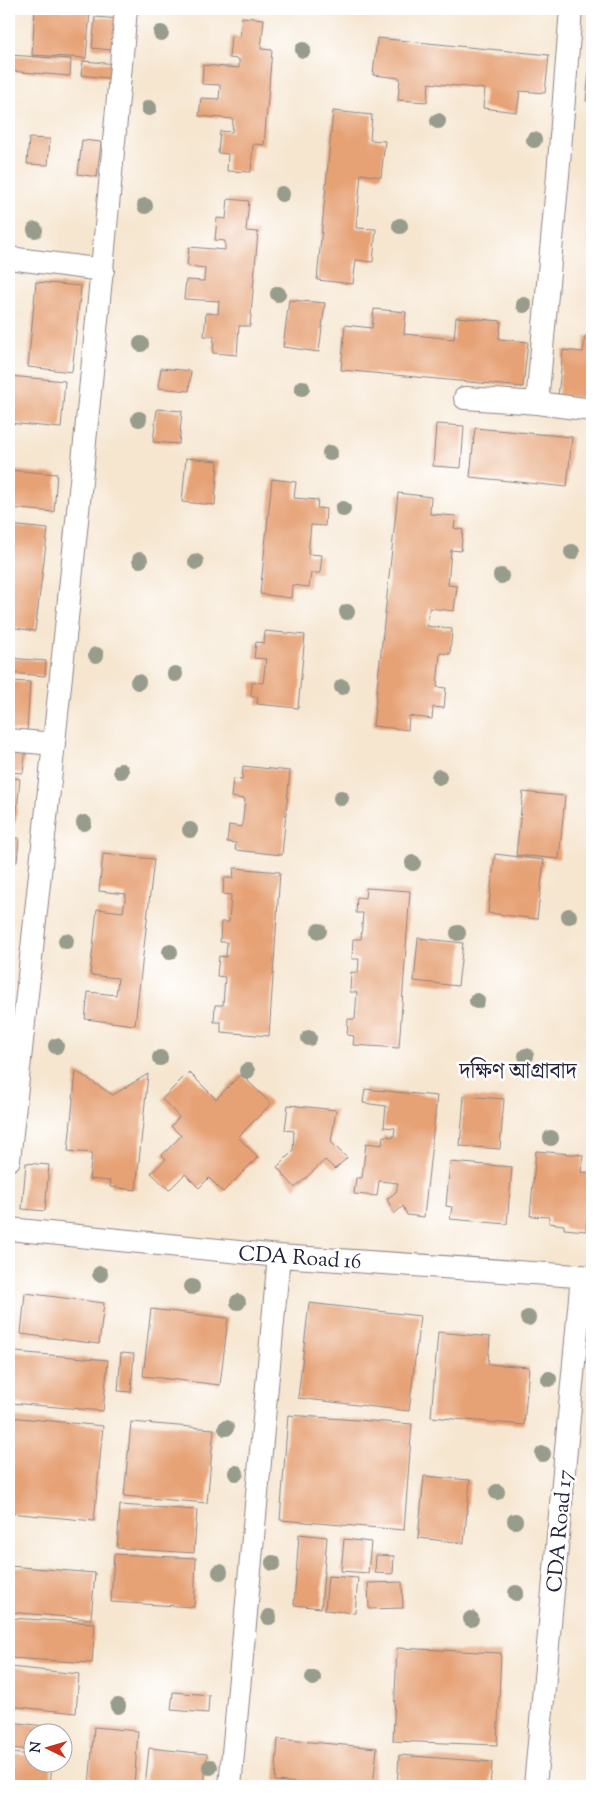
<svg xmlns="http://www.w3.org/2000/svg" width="601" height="1795" viewBox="0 0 601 1795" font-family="'Sorts Mill Goudy','Noto Serif Bengali',serif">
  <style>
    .building { fill: #e6a174 }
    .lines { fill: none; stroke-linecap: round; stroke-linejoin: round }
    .minor-casing { stroke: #8c8486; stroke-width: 24 }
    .minor { stroke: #fff; stroke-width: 22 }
    .tree { fill: #989c8c }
    .labels { text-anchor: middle; stroke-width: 5; stroke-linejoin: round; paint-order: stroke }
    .street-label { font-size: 21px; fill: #22223b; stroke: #fff }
    .neighbourhood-label { font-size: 22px; fill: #22223b; stroke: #fff }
  </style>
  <rect width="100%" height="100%" fill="#fff"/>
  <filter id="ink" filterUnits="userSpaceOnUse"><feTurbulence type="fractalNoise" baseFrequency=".02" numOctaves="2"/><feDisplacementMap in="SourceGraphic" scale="10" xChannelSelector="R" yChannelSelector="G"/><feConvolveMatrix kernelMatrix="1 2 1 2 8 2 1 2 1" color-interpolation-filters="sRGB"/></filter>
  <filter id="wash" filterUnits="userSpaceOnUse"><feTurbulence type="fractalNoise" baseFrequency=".0096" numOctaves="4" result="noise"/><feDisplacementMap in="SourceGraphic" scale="20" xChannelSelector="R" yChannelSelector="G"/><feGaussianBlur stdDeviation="1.12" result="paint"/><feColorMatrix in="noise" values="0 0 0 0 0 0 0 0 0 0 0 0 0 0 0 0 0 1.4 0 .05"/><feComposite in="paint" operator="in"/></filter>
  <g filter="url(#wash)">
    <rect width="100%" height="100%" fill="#f6e6d0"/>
    <g id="blocks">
      <!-- building -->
      <path class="building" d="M35 9 90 11 86 58 32 55Z
        M95 17 122 19 120 51 92 48Z
        M242 17 264 19 261 49 272 50 264 145 253 144 251 172 227 171 228 154 218 153 220 131 232 132 233 119 199 116 201 98 219 99 220 85 202 84 203 65 239 68V59L229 58 231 36 240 37Z
        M377 38 549 55 545 93 520 91 517 112 483 108 485 89 429 83 427 102 398 100 400 78 373 75Z
        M9 55 71 59 70 76 9 71Z
        M83 61 116 64 115 79 81 75Z
        M590 61H592V101H586Z
        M333 111 372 115 370 140 385 141 381 177 361 174 356 228 376 229 373 262 356 260 353 284 317 280Z
        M29 138 50 139 48 165 27 164Z
        M82 140 101 142 97 177 78 174Z
        M228 199 249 201 246 231 258 232 250 326H239L237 355 213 353 214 336H204L206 313 218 314 219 301 184 299 186 280 204 281 205 268 187 266 189 247 225 250V241L215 240 217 218 226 219Z
        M36 282 81 286 72 372 28 367Z
        M289 300 325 303 319 352 283 347Z
        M374 309 406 312 404 334 454 339 456 317 501 321 499 339 528 342 523 387 341 370 345 325 372 328Z
        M585 336 592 337V399L558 396 563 350 583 352Z
        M161 368 191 371 189 391 158 388Z
        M9 376 65 381 61 428 9 423Z
        M157 409 182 411 179 444 153 442Z
        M436 424 464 426 461 468 433 466Z
        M475 428 572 437 567 487 470 477Z
        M186 458 218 461 215 505 182 502Z
        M9 470 57 474 54 512 9 508Z
        M272 479 296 482 294 498 318 500 317 508 326 509 325 526 311 525 308 554 322 555 320 573H311L309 587 292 585 291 598 260 594Z
        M398 493 431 497 430 514 456 516 454 528 463 530 461 551 451 550 448 585 457 586 454 611 429 608 427 626 452 629 450 654 440 653 437 687 446 688 444 708 433 707 432 719 409 716 408 730 373 726Z
        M9 525 48 529 35 631 9 627Z
        M265 631 305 635 298 708 257 704 258 697H251L252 682 263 683 266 659 254 658 256 642 264 643Z
        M9 658 46 661 45 676 9 673Z
        M9 681 30 682 27 731 9 730Z
        M9 747 26 748 23 773 9 772Z
        M243 766 290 771 282 855 235 850 236 843 227 842 229 825 242 827 245 799 231 797 233 779 242 780Z
        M9 777 20 779 16 822 9 821Z
        M523 792 565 796 559 859 516 855Z
        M9 838H19L17 862 9 861Z
        M103 854 154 859 135 1025 85 1019 88 992 116 995 118 978 90 975 97 909 123 912 126 894 99 891Z
        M495 854 544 860 537 919 488 913Z
        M234 868 280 872 269 1036 221 1032V1022H214L215 1005H223L225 977 217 976 219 956 226 957 227 942H220L221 922H229L231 895 223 894 224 878H233Z
        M366 888 410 891 399 1048 353 1045 354 1036 347 1035 348 1019H355L357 992H350L351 972 358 973 359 959H352L353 939H361L363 913H356L357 897 365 898Z
        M418 938 463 943 458 986 414 981Z
        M76 1071 113 1095 148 1074 136 1190 110 1187 111 1181 89 1179 92 1153 68 1151Z
        M189 1072 216 1099 241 1074 271 1104 238 1137 258 1157 223 1192 209 1178 199 1188 185 1174 169 1190 151 1173 166 1159 162 1155 181 1136 171 1126 179 1117 162 1099Z
        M365 1089 437 1096 424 1217 407 1215 403 1206 394 1214 387 1199 396 1192 398 1183 379 1181 377 1196 354 1194 356 1178H362L366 1143 382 1145 383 1136 394 1137 395 1128 384 1127 386 1106 363 1103Z
        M464 1096 504 1099 500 1149 460 1146Z
        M288 1105 336 1110 331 1142 347 1158 335 1169 325 1160 295 1188 277 1167 293 1151 294 1131 285 1130Z
        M536 1151 583 1155 581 1172 591 1173 586 1231 564 1229V1225L549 1223V1217L530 1216Z
        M450 1162 512 1167 507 1224 450 1219 452 1207 446 1206Z
        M26 1163 49 1165 45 1211 22 1209Z
        M25 1293 104 1303 99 1344 21 1334Z
        M309 1303 420 1316 409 1411 298 1398Z
        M151 1309 228 1318 220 1385 143 1376Z
        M438 1332 490 1337 488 1364 529 1367 524 1425 431 1417Z
        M15 1352 108 1360 103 1411 11 1403Z
        M121 1353 134 1354 131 1392 118 1391Z
        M288 1415 412 1424 404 1530 280 1520Z
        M9 1417 103 1426 94 1521 9 1513Z
        M131 1422 214 1429 207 1503 124 1496Z
        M424 1476 470 1480 464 1543 418 1538Z
        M120 1505 197 1510 194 1553 117 1548Z
        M299 1534 327 1537 321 1608 294 1605Z
        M344 1539 371 1542 368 1573 341 1571Z
        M114 1554 196 1558 194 1607 111 1602Z
        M376 1555 394 1556 393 1574 375 1573Z
        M9 1566 95 1573 91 1619 9 1612Z
        M328 1576 358 1578 355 1613 325 1610Z
        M402 1582 403 1608 369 1609 368 1583Z
        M9 1618 95 1623 92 1663 9 1658Z
        M397 1648 501 1653 497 1745 393 1741Z
        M9 1667 79 1674 76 1713 9 1706Z
        M173 1692 209 1695 208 1713 171 1710Z
        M10 1722 62 1728V1732H32V1750L9 1748Z
        M94 1727 138 1731 134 1786H89Z
        M278 1739 377 1748 373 1786H340L275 1781Z
        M149 1748 207 1754 204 1786H145Z
        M9 1753 32 1755V1762H52L50 1786H9Z
        M399 1755 492 1762 490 1786H397Z"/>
    </g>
  </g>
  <g filter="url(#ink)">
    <use href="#blocks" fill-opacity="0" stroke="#8c8486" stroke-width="1"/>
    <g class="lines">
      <defs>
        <path id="minor" d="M9 258 103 270
          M465 398 537 403 592 410
          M537 403 558 175 571 9
          M9 740 54 744
          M9 1160C51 776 92 393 126 9
          M9 1229 279 1256 592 1277
          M230 1786 279 1256
          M535 1786 582 1276"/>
      </defs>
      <!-- minor casing -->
      <use href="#minor" class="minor-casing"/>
      <!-- minor -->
      <use href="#minor" class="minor"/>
    </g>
    <!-- trees -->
    <g class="tree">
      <circle cx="161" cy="33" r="8"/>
      <circle cx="303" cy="50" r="8"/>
      <circle cx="149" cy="108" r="8"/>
      <circle cx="438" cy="121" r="8"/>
      <circle cx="534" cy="140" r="8"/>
      <circle cx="282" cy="194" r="8"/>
      <circle cx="145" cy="206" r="8"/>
      <circle cx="400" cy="226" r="8"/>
      <circle cx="35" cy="230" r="8"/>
      <circle cx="278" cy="294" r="8"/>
      <circle cx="524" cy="305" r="8"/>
      <circle cx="141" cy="344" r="8"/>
      <circle cx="302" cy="388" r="8"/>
      <circle cx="139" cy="419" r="8"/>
      <circle cx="330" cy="453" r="8"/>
      <circle cx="343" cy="509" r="8"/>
      <circle cx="572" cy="552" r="8"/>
      <circle cx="140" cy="560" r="8"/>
      <circle cx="196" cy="562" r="8"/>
      <circle cx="501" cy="576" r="8"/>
      <circle cx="347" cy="612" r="8"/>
      <circle cx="96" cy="655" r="8"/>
      <circle cx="175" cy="674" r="8"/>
      <circle cx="138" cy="682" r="8"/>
      <circle cx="342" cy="687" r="8"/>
      <circle cx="121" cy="771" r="8"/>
      <circle cx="439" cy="777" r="8"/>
      <circle cx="341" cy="798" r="8"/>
      <circle cx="84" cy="823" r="8"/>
      <circle cx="190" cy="830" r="8"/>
      <circle cx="413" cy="863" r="8"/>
      <circle cx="569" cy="916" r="8"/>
      <circle cx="319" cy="931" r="8"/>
      <circle cx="458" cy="933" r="8"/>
      <circle cx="66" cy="941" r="8"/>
      <circle cx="170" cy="952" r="8"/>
      <circle cx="477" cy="1001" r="8"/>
      <circle cx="309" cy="1038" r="8"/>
      <circle cx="56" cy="1046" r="8"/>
      <circle cx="526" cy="1056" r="8"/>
      <circle cx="160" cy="1058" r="8"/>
      <circle cx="247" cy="1071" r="8"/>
      <circle cx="551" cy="1138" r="8"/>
      <circle cx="100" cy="1274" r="8"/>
      <circle cx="192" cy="1287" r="8"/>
      <circle cx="238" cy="1302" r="8"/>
      <circle cx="528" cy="1318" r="8"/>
      <circle cx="549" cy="1379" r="8"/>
      <circle cx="226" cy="1428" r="8"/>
      <circle cx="543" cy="1454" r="8"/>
      <circle cx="236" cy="1473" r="8"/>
      <circle cx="497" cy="1492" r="8"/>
      <circle cx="515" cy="1521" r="8"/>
      <circle cx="273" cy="1563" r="8"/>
      <circle cx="220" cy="1572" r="8"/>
      <circle cx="516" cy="1593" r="8"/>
      <circle cx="269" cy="1617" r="8"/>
      <circle cx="471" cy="1619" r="8"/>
      <circle cx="313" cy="1678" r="8"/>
      <circle cx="118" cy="1706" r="8"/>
      <circle cx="210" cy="1767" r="8"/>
    </g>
  </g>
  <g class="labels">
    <!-- street labels -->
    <g class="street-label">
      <text transform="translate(300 1257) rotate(4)" y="7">CDA Road 16</text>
      <text transform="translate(559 1531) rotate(-85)" y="7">CDA Road 17</text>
    </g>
    <!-- neighbourhood labels -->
    <g class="neighbourhood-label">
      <text x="518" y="1078">দক্ষিণ আগ্রাবাদ</text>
    </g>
  </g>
  <!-- margin -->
  <rect width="601" height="1795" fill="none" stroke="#fff" stroke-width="30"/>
  <!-- north arrow -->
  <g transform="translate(48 1748) rotate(275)"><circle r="24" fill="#ffffff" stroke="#a7a7b1"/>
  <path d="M0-4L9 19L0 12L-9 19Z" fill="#c8321e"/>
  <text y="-8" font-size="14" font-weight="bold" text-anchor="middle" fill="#22223b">N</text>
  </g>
</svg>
